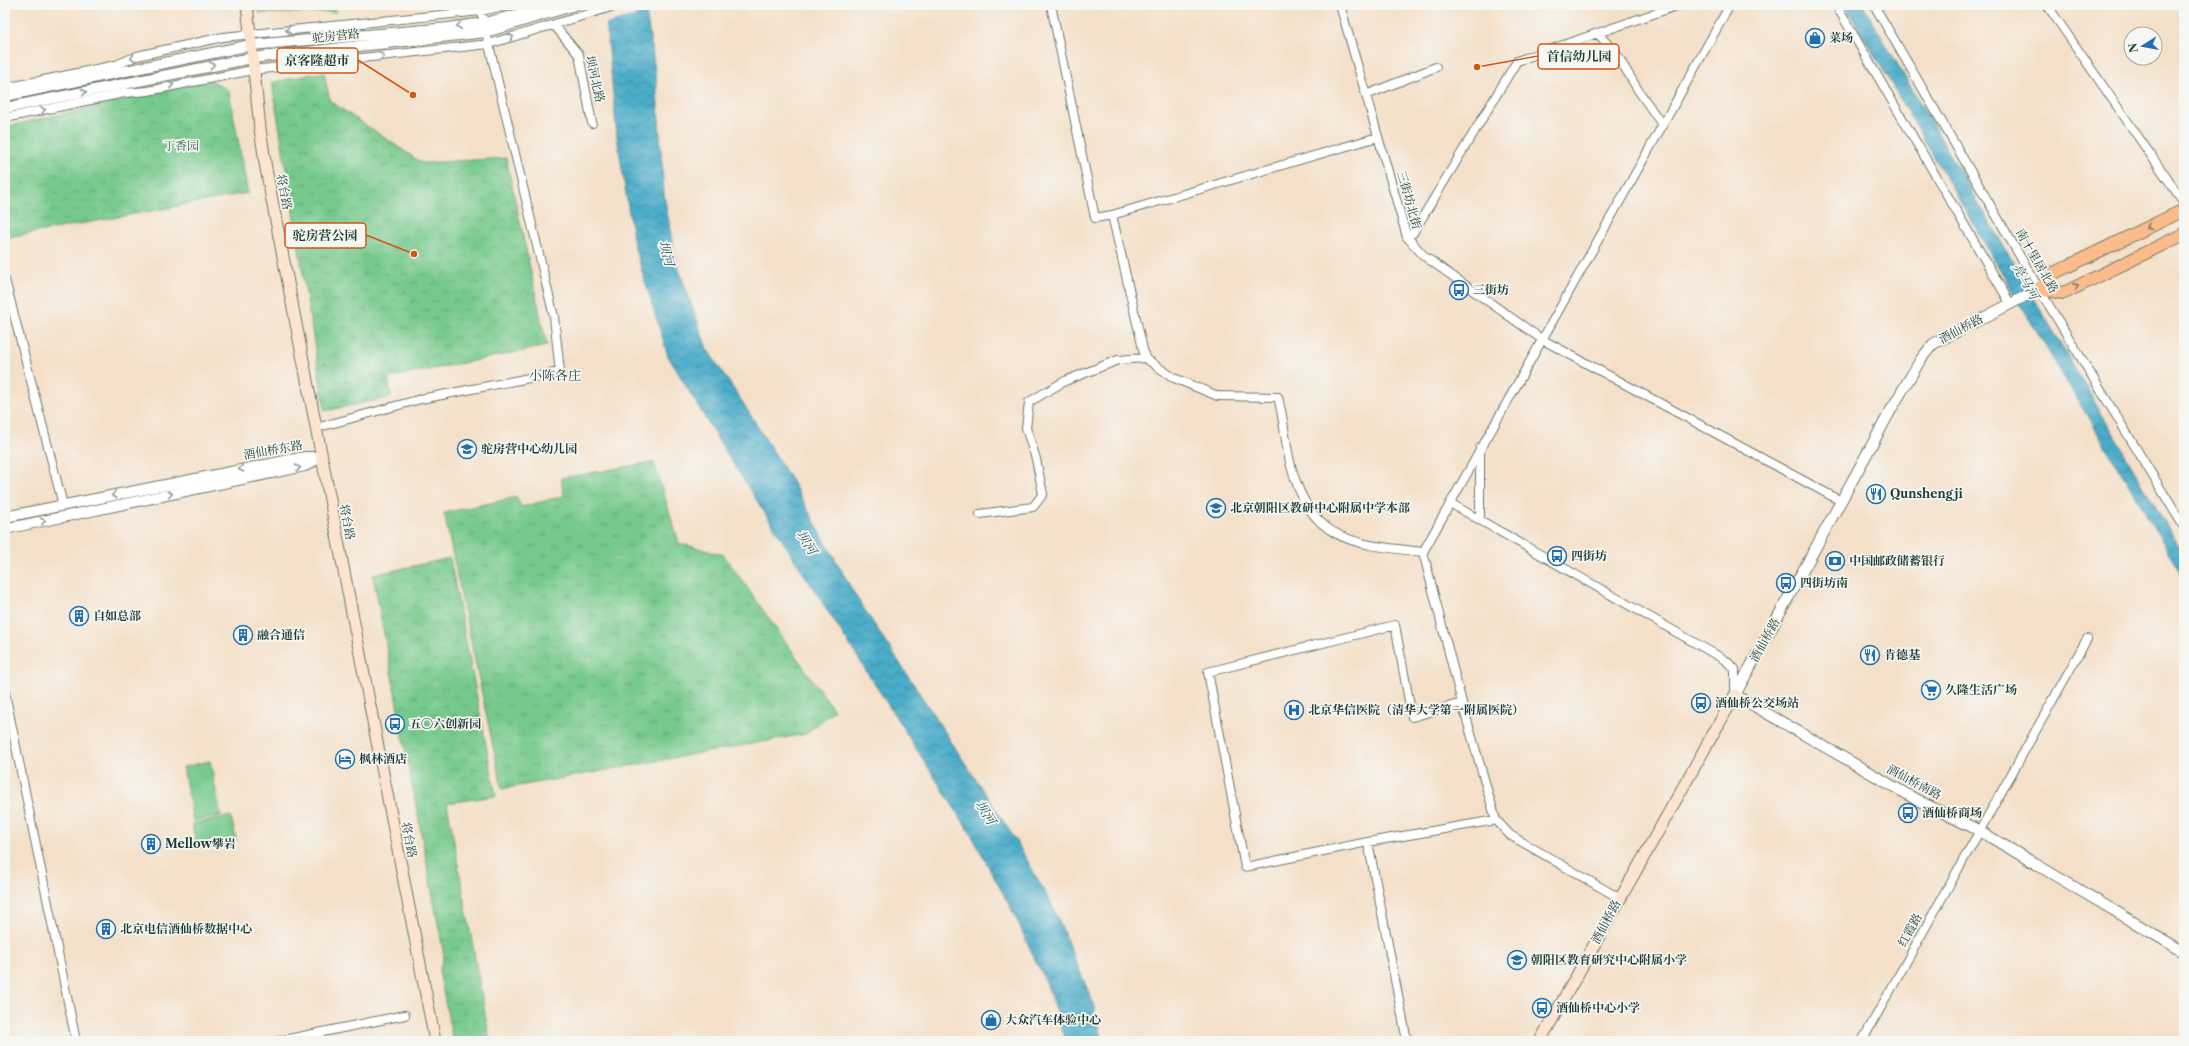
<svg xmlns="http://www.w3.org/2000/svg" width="2189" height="1046" viewBox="0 0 2189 1046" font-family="'Libre Caslon Text','Noto Serif SC',serif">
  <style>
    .grass { fill: url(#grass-tufts); stroke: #4a8360 }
    .park { fill: url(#park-crowns); stroke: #4a8360 }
    .garden { fill: #76c98c; stroke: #4a8360 }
    .water { fill: url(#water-waves); stroke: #34747e }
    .pier { fill: #f4e0c9 }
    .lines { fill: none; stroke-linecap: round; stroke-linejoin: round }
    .minor-casing { stroke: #6a7668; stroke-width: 10 }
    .tertiary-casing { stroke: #6a7668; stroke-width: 12 }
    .secondary-casing { stroke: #6a7668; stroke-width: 13 }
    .primary-casing { stroke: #6a7668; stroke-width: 14 }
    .minor { stroke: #fff; stroke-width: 8 }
    .tertiary { stroke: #fff; stroke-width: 10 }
    .secondary { stroke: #fde4d0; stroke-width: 11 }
    .primary { stroke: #f9bc8a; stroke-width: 12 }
    .oneway { stroke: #8f9e9a }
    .oneway2 { stroke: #81765b }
    .labels { text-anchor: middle; stroke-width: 3.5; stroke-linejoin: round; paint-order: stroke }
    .street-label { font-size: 12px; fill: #1f3d34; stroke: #f6f6f2 }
    .poi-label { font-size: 12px; font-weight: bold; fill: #1f3d34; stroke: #f6f6f2; text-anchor: start }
    .park-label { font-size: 12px; fill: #35604a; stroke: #f6f6f2 }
    .water-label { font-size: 13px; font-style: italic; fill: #2c5e61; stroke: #f6f6f2 }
    .neighbourhood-label { font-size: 13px; fill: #1f3d34; stroke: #f6f6f2 }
    .leader { fill: none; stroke: #d45610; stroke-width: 1.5 }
    .callout-dot { fill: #d45610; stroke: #f6f6f2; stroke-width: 1.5 }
    .callout { fill: #f6f6f2; stroke: #d45610; stroke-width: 1.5 }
    .callout-label { font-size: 13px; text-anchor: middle; font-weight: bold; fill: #1f3d34 }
  </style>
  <defs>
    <pattern id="grass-tufts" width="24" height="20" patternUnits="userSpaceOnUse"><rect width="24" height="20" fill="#76c98c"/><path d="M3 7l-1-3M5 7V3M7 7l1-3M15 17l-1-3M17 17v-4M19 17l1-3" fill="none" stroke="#60a473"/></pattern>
    <pattern id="park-crowns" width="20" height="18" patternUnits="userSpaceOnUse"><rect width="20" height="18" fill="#76c98c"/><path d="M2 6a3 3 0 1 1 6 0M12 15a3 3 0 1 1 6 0" fill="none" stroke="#60a473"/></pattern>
    <pattern id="water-waves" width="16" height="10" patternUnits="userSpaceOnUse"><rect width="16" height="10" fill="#4aacc9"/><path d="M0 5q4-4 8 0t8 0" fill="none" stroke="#3d8da4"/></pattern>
  </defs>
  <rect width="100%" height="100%" fill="#f6f6f2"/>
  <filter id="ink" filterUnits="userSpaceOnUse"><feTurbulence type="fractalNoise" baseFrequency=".025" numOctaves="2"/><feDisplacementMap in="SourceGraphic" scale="8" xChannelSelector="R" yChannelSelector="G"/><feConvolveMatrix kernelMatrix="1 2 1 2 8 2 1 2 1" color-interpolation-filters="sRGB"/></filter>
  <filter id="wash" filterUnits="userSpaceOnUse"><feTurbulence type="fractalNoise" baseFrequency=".012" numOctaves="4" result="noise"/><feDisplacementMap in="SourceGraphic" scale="16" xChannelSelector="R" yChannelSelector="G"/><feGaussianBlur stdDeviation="0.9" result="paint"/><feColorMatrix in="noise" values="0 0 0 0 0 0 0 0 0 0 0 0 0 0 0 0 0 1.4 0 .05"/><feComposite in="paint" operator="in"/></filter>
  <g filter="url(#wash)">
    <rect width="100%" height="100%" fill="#f4e0c9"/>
    <!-- grass -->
    <path class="grass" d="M654 462 679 543 724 555 834 710 806 734 502 789 444 513 517 497 521 507 564 496 561 478Z"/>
    <!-- park -->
    <path class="park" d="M259 5H334L336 12 259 13Z
      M324 72 330 101 422 163 506 158 547 346 388 378 391 397 325 411 272 82Z
      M211 80 229 91 248 193 10 237 7 217 5 218V127Z
      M450 558 496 796 447 803 490 1041H453L439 971 444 956 373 575Z"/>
    <!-- garden -->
    <path class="garden" d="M210 761 221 816 193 821 183 767Z
      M231 816 236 840 197 848 192 824Z"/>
    <!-- water -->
    <path class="water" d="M645 5 656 77 664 194 675 258 707 349 743 403 793 483 855 595 1015 839 1052 905 1092 1000 1103 1041H1066L1047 985 1014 914 971 834 725 451 668 356 634 245 617 137 606 19Z
      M1845 5H1863L2184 555V577L2026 314Z"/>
    <!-- pier -->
    <path class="pier" d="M602 5H647L648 12 605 24Z"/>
  </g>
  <g filter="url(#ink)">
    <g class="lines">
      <defs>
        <path id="minor" d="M1051 5 1095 218 1112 215 1378 137
          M1340 5 1407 237 1424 256 1543 340 1841 501
          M1836 5 2010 303
          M1874 5 2039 289 2184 527
          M2047 5 2184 203
          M554 25 579 55 592 123
          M1597 33 1616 53 1638 90 1663 126
          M5 88 116 65 137 56 223 37 481 11 507 5
          M1366 95 1436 67
          M5 118 124 93 148 91 253 70 489 44 618 5
          M1112 215 1145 358
          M1407 237 1413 233 1517 61 1679 5
          M5 280 63 505
          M316 428 421 399 560 372 554 317 481 11
          M1450 503 1725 660 1735 669V695
          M980 514 1033 507 1043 494 1036 459 1026 428 1029 402 1065 381 1118 360 1145 358 1174 378 1218 396 1278 397C1284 419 1285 443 1291 466 1312 543 1353 544 1423 552
          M1480 519V448
          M5 693 76 1041
          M1462 703 1412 717 1395 625 1208 672 1245 867 1368 842 1496 820
          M1368 842 1407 1041
          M1619 898 1510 835 1496 820 1462 703 1423 552 1730 5
          M279 1041 405 1015
          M1862 1041 2087 639"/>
        <path id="tertiary" d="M5 96 251 45 448 28 484 23 543 8
          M5 108 252 58 486 32 575 5
          M2039 289 1933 344 1921 359 1892 408 1735 695 1917 800 1980 831 2184 952
          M5 517 305 457H321
          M5 529 305 466 321 457"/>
        <path id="secondary" d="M247 5 260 128 266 169 435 1041
          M1540 1041 1735 695"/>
        <path id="primary" d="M2039 289 2052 274 2184 210
          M2039 289 2064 293 2184 234"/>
      </defs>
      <!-- minor casing -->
      <use href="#minor" class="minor-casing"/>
      <!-- tertiary casing -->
      <use href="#tertiary" class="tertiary-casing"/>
      <!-- secondary casing -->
      <use href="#secondary" class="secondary-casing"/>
      <!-- primary casing -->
      <use href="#primary" class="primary-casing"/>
      <!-- minor -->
      <use href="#minor" class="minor"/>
      <!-- tertiary -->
      <use href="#tertiary" class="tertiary"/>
      <!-- secondary -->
      <use href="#secondary" class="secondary"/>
      <!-- primary -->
      <use href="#primary" class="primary"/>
    </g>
    <!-- one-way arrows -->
    <defs><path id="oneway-chevron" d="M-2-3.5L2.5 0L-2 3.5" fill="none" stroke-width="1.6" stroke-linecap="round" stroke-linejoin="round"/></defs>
    <g class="oneway">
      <use href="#oneway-chevron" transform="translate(459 26) rotate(173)"/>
      <use href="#oneway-chevron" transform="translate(288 30) rotate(174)"/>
      <use href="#oneway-chevron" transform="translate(511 37) rotate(-17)"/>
      <use href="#oneway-chevron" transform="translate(382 56) rotate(-6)"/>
      <use href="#oneway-chevron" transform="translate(133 58) rotate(159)"/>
      <use href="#oneway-chevron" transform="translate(212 65) rotate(-11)"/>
      <use href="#oneway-chevron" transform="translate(171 85) rotate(-13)"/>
      <use href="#oneway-chevron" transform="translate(84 92) rotate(-12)"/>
      <use href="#oneway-chevron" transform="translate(43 110) rotate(-12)"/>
      <use href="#oneway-chevron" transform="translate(298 468) rotate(-12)"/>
      <use href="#oneway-chevron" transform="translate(241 469) rotate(169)"/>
      <use href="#oneway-chevron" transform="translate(170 494) rotate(-12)"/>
      <use href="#oneway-chevron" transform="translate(114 495) rotate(169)"/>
      <use href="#oneway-chevron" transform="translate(43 521) rotate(-12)"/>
    </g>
    <g class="oneway2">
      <use href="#oneway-chevron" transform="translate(2149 227) rotate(154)"/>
      <use href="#oneway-chevron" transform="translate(2076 286) rotate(-26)"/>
    </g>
  </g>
  <!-- icons -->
  <defs>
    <symbol id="shop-ring" viewBox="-11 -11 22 22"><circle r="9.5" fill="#f6f6f2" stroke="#1f6fb2" stroke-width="1.5"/><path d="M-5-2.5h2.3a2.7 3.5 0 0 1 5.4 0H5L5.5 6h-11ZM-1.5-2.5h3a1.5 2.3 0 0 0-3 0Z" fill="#1f6fb2"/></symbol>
    <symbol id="bus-ring" viewBox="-11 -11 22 22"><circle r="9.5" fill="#f6f6f2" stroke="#1f6fb2" stroke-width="1.5"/><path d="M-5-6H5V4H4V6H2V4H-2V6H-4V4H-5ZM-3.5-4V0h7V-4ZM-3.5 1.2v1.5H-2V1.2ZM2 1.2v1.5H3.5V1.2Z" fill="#1f6fb2"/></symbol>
    <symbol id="school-ring" viewBox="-11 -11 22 22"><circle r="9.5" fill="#f6f6f2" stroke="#1f6fb2" stroke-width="1.5"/><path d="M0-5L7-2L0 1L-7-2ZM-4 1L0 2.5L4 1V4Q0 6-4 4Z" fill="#1f6fb2"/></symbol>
    <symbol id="restaurant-ring" viewBox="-11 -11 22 22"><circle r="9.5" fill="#f6f6f2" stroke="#1f6fb2" stroke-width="1.5"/><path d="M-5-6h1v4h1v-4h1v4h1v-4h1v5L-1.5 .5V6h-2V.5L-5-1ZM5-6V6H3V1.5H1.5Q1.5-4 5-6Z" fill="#1f6fb2"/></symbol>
    <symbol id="bank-ring" viewBox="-11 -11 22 22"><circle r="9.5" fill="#f6f6f2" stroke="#1f6fb2" stroke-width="1.5"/><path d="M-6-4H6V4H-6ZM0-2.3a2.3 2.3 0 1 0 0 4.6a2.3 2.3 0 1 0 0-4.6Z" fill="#1f6fb2"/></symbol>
    <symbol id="building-ring" viewBox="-11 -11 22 22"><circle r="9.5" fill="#f6f6f2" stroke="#1f6fb2" stroke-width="1.5"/><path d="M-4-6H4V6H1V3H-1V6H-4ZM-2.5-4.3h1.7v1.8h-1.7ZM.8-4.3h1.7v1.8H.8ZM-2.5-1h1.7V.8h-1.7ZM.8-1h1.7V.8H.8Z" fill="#1f6fb2"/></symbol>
    <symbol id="supermarket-ring" viewBox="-11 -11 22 22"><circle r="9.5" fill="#f6f6f2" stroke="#1f6fb2" stroke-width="1.5"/><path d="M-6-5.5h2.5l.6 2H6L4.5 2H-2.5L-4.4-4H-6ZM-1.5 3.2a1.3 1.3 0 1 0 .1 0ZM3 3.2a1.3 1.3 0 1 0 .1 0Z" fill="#1f6fb2"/></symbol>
    <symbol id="hospital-ring" viewBox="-11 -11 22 22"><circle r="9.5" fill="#f6f6f2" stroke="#1f6fb2" stroke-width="1.5"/><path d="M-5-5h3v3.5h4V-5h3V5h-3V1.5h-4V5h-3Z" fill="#1f6fb2"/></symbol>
    <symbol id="hotel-ring" viewBox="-11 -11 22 22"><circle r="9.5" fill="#f6f6f2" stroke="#1f6fb2" stroke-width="1.5"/><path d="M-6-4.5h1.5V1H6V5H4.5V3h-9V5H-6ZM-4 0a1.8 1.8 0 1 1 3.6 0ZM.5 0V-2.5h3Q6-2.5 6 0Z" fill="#1f6fb2"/></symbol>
  </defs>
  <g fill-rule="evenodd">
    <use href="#shop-ring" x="1804" y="27" width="22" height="22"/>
    <use href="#bus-ring" x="1448" y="279" width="22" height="22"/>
    <use href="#school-ring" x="456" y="438" width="22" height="22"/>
    <use href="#restaurant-ring" x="1865" y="483" width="22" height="22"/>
    <use href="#school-ring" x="1205" y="497" width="22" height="22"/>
    <use href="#bus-ring" x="1546" y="545" width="22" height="22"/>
    <use href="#bank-ring" x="1824" y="550" width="22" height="22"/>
    <use href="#bus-ring" x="1775" y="572" width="22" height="22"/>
    <use href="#building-ring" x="68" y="605" width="22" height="22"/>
    <use href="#building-ring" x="232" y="624" width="22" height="22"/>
    <use href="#restaurant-ring" x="1859" y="644" width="22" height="22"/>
    <use href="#supermarket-ring" x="1920" y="679" width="22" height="22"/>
    <use href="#bus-ring" x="1690" y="692" width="22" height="22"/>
    <use href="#hospital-ring" x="1283" y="699" width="22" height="22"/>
    <use href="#bus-ring" x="384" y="713" width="22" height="22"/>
    <use href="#hotel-ring" x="334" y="748" width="22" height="22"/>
    <use href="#bus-ring" x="1897" y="802" width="22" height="22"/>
    <use href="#building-ring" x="140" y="833" width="22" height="22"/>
    <use href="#building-ring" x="95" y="918" width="22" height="22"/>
    <use href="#school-ring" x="1506" y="949" width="22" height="22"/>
    <use href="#bus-ring" x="1531" y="997" width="22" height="22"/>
    <use href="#shop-ring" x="980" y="1009" width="22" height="22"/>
  </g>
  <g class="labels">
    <!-- street labels -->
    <g class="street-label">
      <text transform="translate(336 36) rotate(-6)" y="4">驼房营路</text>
      <text transform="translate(595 79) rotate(77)" y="4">坝河北路</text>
      <text transform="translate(284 192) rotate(79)" y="4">将台路</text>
      <text transform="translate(1409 200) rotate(74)" y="4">三街坊北街</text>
      <text transform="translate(2037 261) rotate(60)" y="4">南十里居北路</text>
      <text transform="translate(1961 329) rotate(-28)" y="4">酒仙桥路</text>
      <text transform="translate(273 450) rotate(-10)" y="4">酒仙桥东路</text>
      <text transform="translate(347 522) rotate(79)" y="4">将台路</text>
      <text transform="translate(1765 640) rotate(-61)" y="4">酒仙桥路</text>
      <text transform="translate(1914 782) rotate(28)" y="4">酒仙桥南路</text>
      <text transform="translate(409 840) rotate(79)" y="4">将台路</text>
      <text transform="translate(1606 922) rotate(-62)" y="4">酒仙桥路</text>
      <text transform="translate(1910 930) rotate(-61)" y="4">红霞路</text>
    </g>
    <!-- poi labels -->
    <g class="poi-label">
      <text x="1829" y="42">菜场</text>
      <text x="1473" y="294">三街坊</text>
      <text x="481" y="453">驼房营中心幼儿园</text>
      <text x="1890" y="498">Qunshengji</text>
      <text x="1230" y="512">北京朝阳区教研中心附属中学本部</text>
      <text x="1571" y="560">四街坊</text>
      <text x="1849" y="565">中国邮政储蓄银行</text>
      <text x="1800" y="587">四街坊南</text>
      <text x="93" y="620">自如总部</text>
      <text x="257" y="639">融合通信</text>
      <text x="1884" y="659">肯德基</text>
      <text x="1945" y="694">久隆生活广场</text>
      <text x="1715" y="707">酒仙桥公交场站</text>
      <text x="1308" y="714">北京华信医院（清华大学第一附属医院）</text>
      <text x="409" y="728">五〇六创新园</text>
      <text x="359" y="763">枫林酒店</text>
      <text x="1922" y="817">酒仙桥商场</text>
      <text x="165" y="848">Mellow攀岩</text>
      <text x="120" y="933">北京电信酒仙桥数据中心</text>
      <text x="1531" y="964">朝阳区教育研究中心附属小学</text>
      <text x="1556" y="1012">酒仙桥中心小学</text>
      <text x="1005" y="1024">大众汽车体验中心</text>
    </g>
    <!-- park labels -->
    <g class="park-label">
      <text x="181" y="150">丁香园</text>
    </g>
    <!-- water labels -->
    <g class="water-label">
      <text transform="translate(667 253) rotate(75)" y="5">坝河</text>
      <text transform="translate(2026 281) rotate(60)" y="5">亮马河</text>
      <text transform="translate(807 542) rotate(57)" y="5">坝河</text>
      <text transform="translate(986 812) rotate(57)" y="5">坝河</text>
    </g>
    <!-- neighbourhood labels -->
    <g class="neighbourhood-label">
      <text x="555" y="380">小陈各庄</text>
    </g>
  </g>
  <!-- callouts -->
  <path class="leader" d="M1477 67L1538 56M413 95L358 60M414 254L366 235"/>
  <g class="callout-dot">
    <circle cx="1477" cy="67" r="4"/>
    <circle cx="413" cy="95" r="4"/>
    <circle cx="414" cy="254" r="4"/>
  </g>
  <g class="callout">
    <rect x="1538" y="44" width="81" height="25" rx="4"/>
    <rect x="277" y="48" width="81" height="25" rx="4"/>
    <rect x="285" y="223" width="81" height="25" rx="4"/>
  </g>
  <g class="callout-label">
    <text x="1579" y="61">首信幼儿园</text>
    <text x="317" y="65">京客隆超市</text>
    <text x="325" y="240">驼房营公园</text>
  </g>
  <!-- margin -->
  <rect width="2189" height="1046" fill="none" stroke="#f6f6f2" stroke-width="20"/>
  <!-- north arrow -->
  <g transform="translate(2143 46) rotate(259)"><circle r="19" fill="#f6f6f2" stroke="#a0aca6"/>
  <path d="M0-3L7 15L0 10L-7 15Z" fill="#1f6fb2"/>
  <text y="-6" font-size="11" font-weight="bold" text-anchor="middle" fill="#1f3d34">N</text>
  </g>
</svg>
